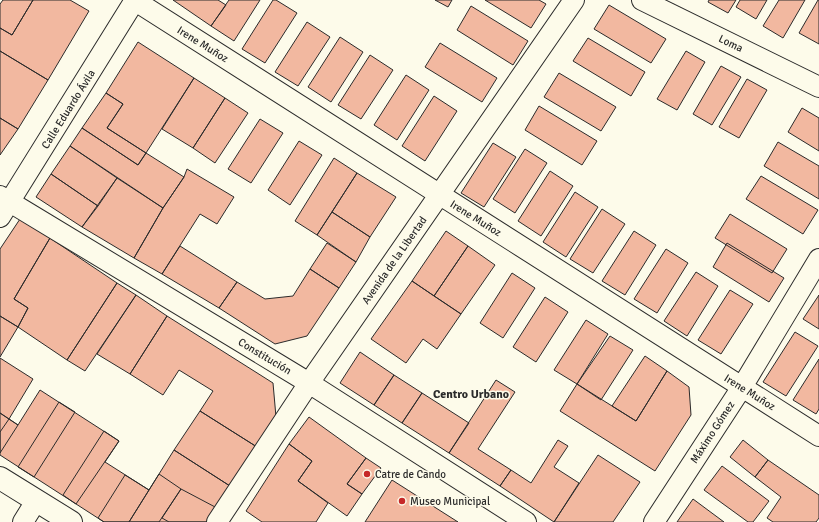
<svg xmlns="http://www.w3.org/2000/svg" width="819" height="522" viewBox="0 0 819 522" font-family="Signika,sans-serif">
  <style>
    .building { fill: #f2b8a0; stroke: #2b2b2b }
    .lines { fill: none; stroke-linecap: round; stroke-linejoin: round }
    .minor-casing { stroke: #2b2b2b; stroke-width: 22 }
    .highway-casing { stroke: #2b2b2b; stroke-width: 24 }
    .minor { stroke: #fdfbea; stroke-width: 20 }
    .highway { stroke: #fdfbea; stroke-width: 22 }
    .poi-dot { fill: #c62828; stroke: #fdfbea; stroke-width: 1.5 }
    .labels { text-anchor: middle; stroke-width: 3; stroke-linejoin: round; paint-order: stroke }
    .street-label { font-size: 11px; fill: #2b2b2b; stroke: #fdfbea }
    .poi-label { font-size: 11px; fill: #2b2b2b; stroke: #fdfbea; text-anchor: start }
    .neighbourhood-label { font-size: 12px; font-weight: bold; fill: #2b2b2b; stroke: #fdfbea }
  </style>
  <rect width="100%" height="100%" fill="#fdfbea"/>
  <!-- building -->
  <path class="building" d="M3 0H33L12 35 0 28V4Z
    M33 0H70L89 11 48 80 0 51V28L12 35Z
    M173 0H218L226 5 211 26Z
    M229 0H260L234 41 211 26Z
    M273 0H276L297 13 265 63 242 49Z
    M435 0H452L448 7Z
    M485 0H539L546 4 531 28Z
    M709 0H736L728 13 708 2Z
    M740 0H767L756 19 736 7Z
    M779 0H805L783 38 763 26Z
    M818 0H819V44L799 33Z
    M609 5 666 39 651 63 594 29Z
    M471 6 528 41 513 65 457 30Z
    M307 22 330 37 298 86 275 72Z
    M340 37 363 52 331 102 308 87Z
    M588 38 645 72 631 96 573 61Z
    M138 42 194 78 146 153 107 128 123 104 106 93Z
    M440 43 497 78 482 102 425 67Z
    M0 51 48 80 18 129 0 118Z
    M686 51 705 62 677 110 657 99Z
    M370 55 393 70 361 119 338 105Z
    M721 66 741 77 712 125 693 114Z
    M559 73 616 107 601 131 544 97Z
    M406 75 429 90 397 140 374 125Z
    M194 78 225 98 193 148 162 129Z
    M747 79 767 90 739 138 719 127Z
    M106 93 123 104 107 128 146 153 138 165 82 128Z
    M434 96 457 111 425 161 402 146Z
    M225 98 248 113 215 163 193 148Z
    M539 106 597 141 582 165 525 130Z
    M802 108 819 118V151L788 132Z
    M0 118 18 129 0 155Z
    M260 119 283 133 251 183 228 169Z
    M82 128 138 165 146 153 184 177 163 208 70 146Z
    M299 141 322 155 290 205 268 190Z
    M778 142 819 166V199L764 166Z
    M493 143 516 157 484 207 461 193Z
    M70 146 117 178 98 206 51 174Z
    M525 149 547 163 515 213 493 199Z
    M334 158 357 173 317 235 295 221Z
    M187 169 234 197 217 224 200 214 162 274 134 258 163 208 184 177Z
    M550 171 573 186 541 236 518 221Z
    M357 173 396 197 370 237 332 212Z
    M51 174 98 206 82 227 36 197Z
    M761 176 818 210 803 234 746 199Z
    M117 178 163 208 134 258 82 227Z
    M575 192 598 207 566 257 543 242Z
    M602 209 625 224 593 273 570 259Z
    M332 212 370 237 356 262 317 235Z
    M730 214 787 249 772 273 715 238Z
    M20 219 50 238 14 299 28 308 18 327 0 316V249Z
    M446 231 468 246 434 296 412 281Z
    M634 231 656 245 625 295 602 281Z
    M50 238 117 283 67 360 18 327 28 308 14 299Z
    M327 243 356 262 339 288 310 269Z
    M727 243 784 278 769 302 713 267Z
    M180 246 237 282 219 308 162 274Z
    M468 246 495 265 461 314 434 296Z
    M666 249 688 263 657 313 634 299Z
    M310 269 339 288 307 336 275 344 219 308 237 282 265 299 293 296Z
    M696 272 718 286 687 336 664 321Z
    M512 273 535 288 503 338 480 323Z
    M412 281 461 314 437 349 423 339 406 363 371 339Z
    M117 283 136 295 85 371 67 360Z
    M730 290 753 304 721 354 698 340Z
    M136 295 167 316 130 374 97 354Z
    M819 295V329L803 319Z
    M545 297 568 312 536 362 513 347Z
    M0 316 18 327 0 357Z
    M167 316 273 383 276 417 257 447 200 411 213 391 179 370 163 395 130 374Z
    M586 320 608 334 577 384 554 370Z
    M795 332 818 346 786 396 763 382Z
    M610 336 633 350 601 400 577 384Z
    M360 352 394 375 374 405 340 383Z
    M645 356 667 371 636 421 612 406Z
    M0 358 33 379 9 419 0 413Z
    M819 359V409L816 414 793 400Z
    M667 371 689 387 691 415 655 471 560 411 577 384 636 421Z
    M394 375 422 393 402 423 374 405Z
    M496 380 515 392 478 449 511 470 500 486 449 453Z
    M40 390 119 441 105 462 149 490 174 450 230 486 208 522H104L0 455V413L18 425Z
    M422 393 469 423 449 453 402 423Z
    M59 402 75 412 34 477 18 467Z
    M200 411 257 447 230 486 174 450Z
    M309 417 366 458 347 484 362 494 347 516 298 481 312 461 289 444Z
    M9 419 18 425 0 453V432Z
    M104 431 119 441 76 504 63 495Z
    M558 440 568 446 554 467 579 483 554 522 500 486 511 470 531 483Z
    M743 440 768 460 755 477 730 457Z
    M289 444 312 461 298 481 328 503 316 522H262L246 511Z
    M598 455 640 482 613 522H554Z
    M366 458 381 468 362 494 347 484Z
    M768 460 819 495V518L816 522H773L767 518 781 497 755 477Z
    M722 466 769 501 753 522H748L704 490Z
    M159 474 181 489 159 522H129Z
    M125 475 149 490 129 522H104L98 518Z
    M392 480 458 522H365Z
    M181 489 217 508 208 522H169L162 518Z
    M693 499 724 522H677Z"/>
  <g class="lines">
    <defs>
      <path id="minor" d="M134 0 819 436
        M642 0 819 87
        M0 196 309 383 526 522
        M0 217 135 0
        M23 522 36 501
        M217 522 309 383 574 0
        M654 522 742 387 819 259"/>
      <path id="highway" d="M0 478 71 522"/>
    </defs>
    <!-- minor casing -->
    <use href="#minor" class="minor-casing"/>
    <!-- highway casing -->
    <use href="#highway" class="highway-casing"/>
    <!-- minor -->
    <use href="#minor" class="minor"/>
    <!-- highway -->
    <use href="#highway" class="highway"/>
  </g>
  <!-- markers -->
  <g class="poi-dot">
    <circle cx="367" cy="474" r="4"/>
    <circle cx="402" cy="501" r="4"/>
  </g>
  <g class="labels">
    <!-- street labels -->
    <g class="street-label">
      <text transform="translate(731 43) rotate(26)" y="4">Loma</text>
      <text transform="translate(203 44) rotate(32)" y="4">Irene Muñoz</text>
      <text transform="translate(68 109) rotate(-58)" y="4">Calle Eduardo Ávila</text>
      <text transform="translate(476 218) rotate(32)" y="4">Irene Muñoz</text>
      <text transform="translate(394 260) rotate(-55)" y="4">Avenida de la Libertad</text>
      <text transform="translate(265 356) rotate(31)" y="4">Constitución</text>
      <text transform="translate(750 392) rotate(32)" y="4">Irene Muñoz</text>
      <text transform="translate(712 432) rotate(-57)" y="4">Máximo Gómez</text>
    </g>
    <!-- poi labels -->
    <g class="poi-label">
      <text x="375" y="478">Catre de Cando</text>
      <text x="410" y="505">Museo Municipal</text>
    </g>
    <!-- neighbourhood labels -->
    <g class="neighbourhood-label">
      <text x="471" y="398">Centro Urbano</text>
    </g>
  </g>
</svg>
